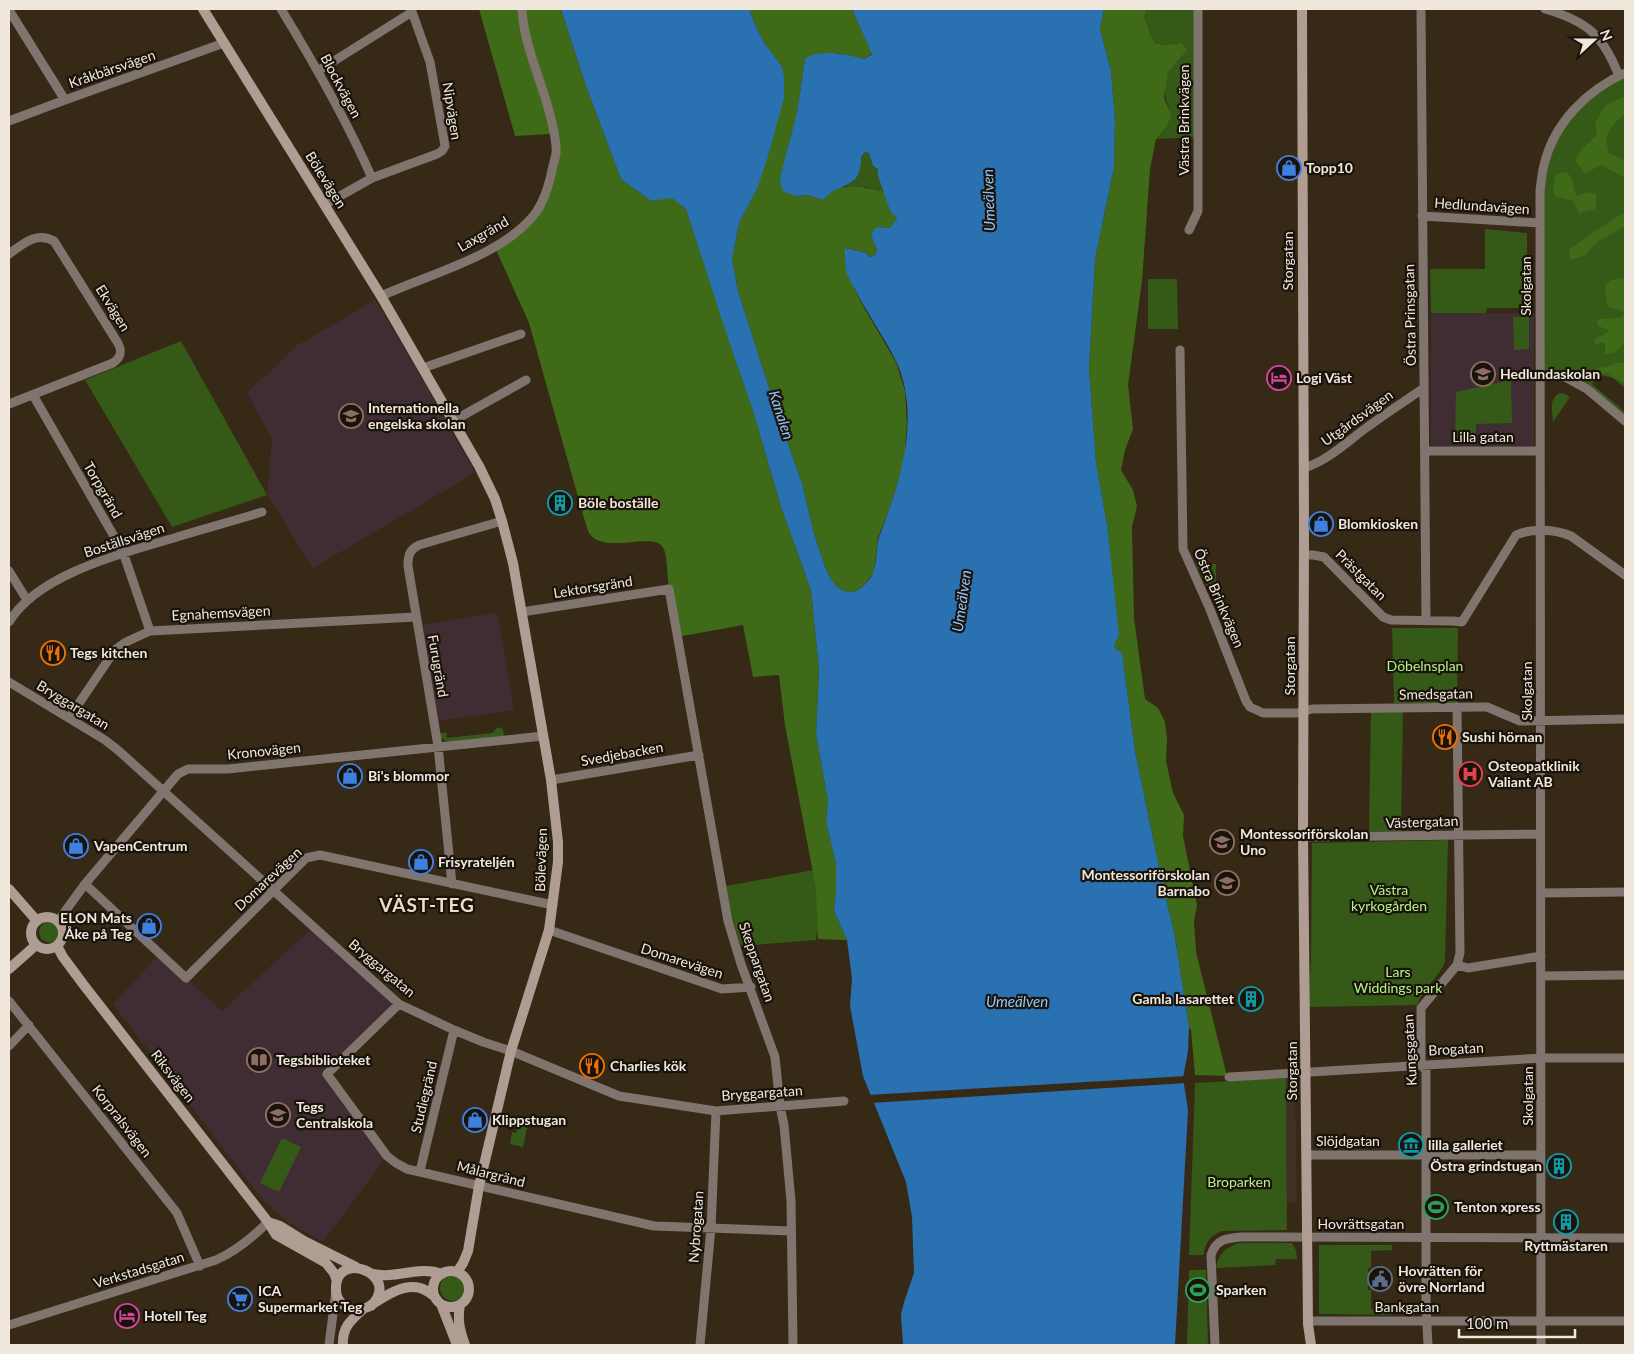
<svg xmlns="http://www.w3.org/2000/svg" width="1634" height="1354" viewBox="0 0 1634 1354" font-family="Lato,sans-serif">
  <style>
    .commercial { fill: #3e3023 }
    .education { fill: #402d33 }
    .green { fill: #355917 }
    .forest { fill: #3f6b18 }
    .water { fill: #2a71b1 }
    .pier { fill: #362916 }
    .lines { fill: none; stroke-linecap: round; stroke-linejoin: round }
    .street { stroke: #7f746e; stroke-width: 9 }
    .secondary { stroke: #af9d93; stroke-width: 10 }
    .labels { text-anchor: middle; stroke-width: 4.5; stroke-linejoin: round; paint-order: stroke }
    .street-label { font-size: 14px; fill: #f0e8dc; stroke: #19130b }
    .poi-label { font-size: 14px; font-weight: bold; fill: #f0e8dc; stroke: #19130b; text-anchor: start }
    .park-label { font-size: 14px; fill: #b3f388; stroke: #19130b }
    .water-label { font-size: 15px; font-style: italic; fill: #92c6fa; stroke: #19130b }
    .district-label { font-size: 19px; font-weight: bold; letter-spacing: 1px; fill: #eeddc5; stroke: #19130b }
  </style>
  <rect width="100%" height="100%" fill="#362916"/>
  <!-- commercial -->
  <path class="commercial" d="M1295 1077 1297 1203H1287L1286 1078Z"/>
  <!-- education -->
  <path class="education" d="M375 300 427 387 475 473 313 568 267 495 272 439 247 393 296 346Z
    M1431 313H1534V446H1431Z
    M497 613 514 710 438 721 423 625Z
    M313 927 399 1004 327 1074 387 1156 323 1242 288 1222 262 1199 113 1004 160 954 222 1011Z"/>
  <!-- green -->
  <path class="green" d="M1147 9H1194L1196 137 1156 139 1167 126 1172 116C1166 103 1161 86 1168 72 1171 66 1178 61 1182 56L1181 43 1164 45 1155 43 1150 34 1143 17Z
    M1625 73V388L1613 378 1600 375 1592 384 1625 412V421L1565 377 1540 375 1544 164 1577 106Z
    M865 152 869 153 873 166 878 169V176L885 192 866 187 846 186 854 181 861 157Z
    M1485 229 1527 233V308H1487L1486 313H1431L1430 269H1485Z
    M1148 279H1177L1178 329H1148Z
    M1529 316V349L1514 350 1513 317Z
    M181 341 267 495 172 527 85 380Z
    M1511 380 1512 423 1476 424V437L1455 438 1456 392Z
    M1559 393 1565 394 1570 397 1553 422C1552 411 1549 399 1559 393Z
    M1195 563 1216 564V593L1213 598Z
    M1392 628H1458L1457 703H1394Z
    M1371 711H1403L1401 831H1369Z
    M498 727 503 729 504 736 448 742 441 738 440 734 446 732 447 738 492 733Z
    M1448 840 1445 962C1438 978 1423 989 1417 1005L1308 1007 1311 959 1312 843Z
    M824 868V894L816 940 741 946 732 918 726 886Z
    M47 920 54 922 58 930 57 939 51 943 42 940C37 933 39 925 47 920Z
    M1286 1078 1287 1230 1222 1231C1211 1235 1204 1243 1204 1255H1189L1195 1083Z
    M519 1122 528 1124 523 1147 510 1144 512 1132 516 1133Z
    M282 1138 301 1147 279 1192 260 1183Z
    M1239 1243H1292L1296 1250 1297 1259H1276L1275 1265 1216 1268C1218 1254 1226 1247 1239 1243Z
    M1319 1245H1392V1250L1371 1251V1268H1368V1290H1371V1309H1393V1315L1319 1314Z
    M1189 1270H1206L1208 1345H1187Z
    M440 1288a13 13 0 1 1 26 0a13 13 0 1 1-26 0Z"/>
  <!-- forest -->
  <path class="forest" d="M479 9H561L586 86 621 179 651 201 672 197 686 209 754 414 781 507 811 590 819 670 816 734 828 801 826 822 836 864V890L834 911 847 940 818 939 816 889 785 725 779 675 753 677 743 625 677 637C674 621 671 604 669 587 667 577 668 553 662 546 652 532 603 555 589 533 587 529 586 523 584 518L529 323 493 243 506 236 529 215 541 196 553 151 550 134 515 136Z
    M749 9H852L872 53 865 59 837 53 805 59 797 113 796 196 807 195 823 200C827 195 830 191 835 189 850 183 870 188 885 192L891 213 897 218 890 228 879 227 871 235 877 250 875 255 870 257 866 253 846 248 847 273 863 306 896 362 905 391 907 423 904 462 890 508 878 538 874 572 866 583 855 592 843 591 835 585 827 572 814 534 802 483 779 419 738 291 732 259 739 223 757 189 776 59 763 41 754 22Z
    M1104 9H1147L1144 17 1150 34 1155 43 1164 45 1181 43 1187 50 1168 72 1164 98 1172 116 1167 126 1156 139 1150 169 1142 281 1128 385 1133 429 1125 450 1121 470 1133 490 1137 506 1132 527 1134 618 1145 699 1158 708 1165 722 1167 738 1166 761 1173 793 1184 815 1183 836 1197 905 1194 921 1196 952 1227 1076 1195 1075 1191 1030 1189 1027 1175 937 1161 877 1135 751 1122 654 1115 648 1114 644 1107 525 1096 462 1089 369 1095 259 1114 167 1115 121 1111 71 1100 29Z
    M1625 96V114C1611 125 1602 135 1609 153L1625 161V178L1602 165 1585 173 1575 161 1581 150 1597 135 1595 123 1605 106Z
    M1567 172C1576 183 1571 186 1577 196L1588 192 1596 194V208C1591 211 1585 210 1580 214L1573 201 1555 196 1553 189 1556 174Z
    M1625 212V226L1597 242 1584 256 1570 260 1569 249 1615 218Z
    M1620 278 1625 280V343L1615 352 1605 354V343L1603 342 1596 345 1594 341 1596 338 1607 333 1609 330 1598 326 1597 321 1600 319 1621 318 1625 313C1620 307 1611 311 1607 305L1605 285 1611 280Z
    M1616 363H1624L1625 384 1606 373 1594 380 1591 379V375L1597 368 1606 367Z"/>
  <!-- water -->
  <path class="water" d="M561 9H749L754 22 763 41 782 67 784 77V98L768 156 757 189 739 223 732 259 738 291 779 419 802 483 814 534 827 572 835 585 843 591 855 592C862 587 870 581 873 573 878 560 875 545 881 532 901 480 921 415 896 361 884 337 868 315 856 291 853 285 848 278 846 271 845 263 845 256 845 248L866 253 870 257 875 255 877 250 871 235 874 229 879 227 890 228 897 218 891 213 878 176V169L873 166 869 153 865 152 861 157C861 192 840 180 823 200L807 195 796 196 784 192 781 186 780 178 797 113 805 59C820 48 848 55 865 59L872 54 852 9H1104L1100 29 1111 71 1115 121 1114 167 1095 259 1089 369 1096 462 1107 525 1119 635 1114 644 1115 648 1122 653 1135 751 1161 877 1175 937 1189 1027 1188 1051 1183 1078 1188 1110 1175 1345H903L901 1314 905 1299 914 1273 912 1217 906 1182 863 1076 850 1006 852 978 847 940 834 911 836 890V864L826 822 828 801 816 734 819 670 811 590 781 507 754 414 724 326 686 209 672 198 651 201 621 179 586 86Z"/>
  <!-- pier -->
  <path class="pier" d="M1186 1076 1187 1083 871 1103 868 1095Z"/>
  <g class="lines">
    <!-- street -->
    <path class="street" d="M281 9C314 63 346 119 372 178
      M1421 9 1426 621
      M1545 9C1587 21 1603 35 1619 76
      M9 10 65 100
      M318 71 412 12
      M9 121 65 100 224 43
      M324 205 372 178 437 154 442 151 445 146 430 62 411 9
      M1422 216 1540 223
      M1189 230 1198 211V9
      M9 254C23 244 36 231 54 241L116 340C122 349 123 356 113 363L9 404
      M381 296C429 274 506 255 537 211 544 200 548 188 551 175 552 168 555 160 556 153 557 144 554 132 552 123 544 85 524 48 522 9
      M1180 350 1183 549 1209 607 1246 701 1250 707 1263 713H1297L1312 709 1481 707H1487L1520 721 1625 719
      M423 368 521 334
      M1540 375 1565 377 1587 389 1625 421
      M33 395 123 552 150 631
      M453 421 526 380
      M1425 451H1540
      M1304 468C1327 461 1347 442 1366 428 1385 414 1405 401 1424 388
      M1304 555H1313L1324 557 1383 617 1391 620 1453 621 1462 622 1516 535C1532 528 1554 529 1571 536L1625 575
      M9 571 27 600
      M522 612 669 589 728 921 741 964 775 1057 780 1106 784 1125 791 1201 793 1345
      M9 622C38 574 123 553 174 538 203 529 233 521 262 512
      M9 682 105 740 119 751 399 1004 454 1030 483 1042 511 1051 619 1096 716 1111 844 1101
      M69 718 115 650 126 642 150 631 416 617
      M551 780 699 755
      M1303 837 1540 834
      M85 884 186 978 306 858 320 855 553 905
      M452 884 438 746 408 566C408 556 409 550 419 545L502 521
      M1542 893 1625 892
      M58 921 85 884 178 774 188 769H228L543 736
      M549 930 722 989 751 987
      M1457 965 1468 968 1541 956
      M1541 976 1625 975
      M9 1001 177 1213 200 1266
      M399 1004 327 1074 387 1156 396 1163 407 1169 654 1226 791 1231
      M9 1046 29 1025
      M1229 1077 1542 1058H1625
      M1306 1155H1541
      M420 1171 454 1030
      M1308 1321H1625
      M9 1325 216 1260C236 1251 253 1237 268 1222
      M329 1345 336 1290
      M700 1345 711 1228 716 1111
      M1215 1345 1211 1255C1216 1239 1227 1238 1242 1237L1625 1238
      M1428 1345 1426 1306V1070L1421 1065V1008L1457 965 1460 953 1457 707
      M1541 1345 1540 191C1541 182 1542 173 1544 165 1554 123 1587 90 1625 73"/>
    <!-- secondary -->
    <path class="secondary" d="M203 9 381 296 479 466 495 499 502 521 513 563 551 780 558 842V862L549 930 511 1051 479 1186 468 1251 463 1263 457 1272
      M1302 9 1304 529 1303 837 1308 1324 1311 1345
      M9 889 37 921
      M31 933a16 16 0 1 1 32 0a16 16 0 1 1-32 0Z
      M57 946 63 957 83 984 268 1222 276 1235 326 1263 334 1273 337 1281
      M9 969 36 945
      M268 1222 280 1226 304 1241 356 1267
      M433 1289a18 18 0 1 1 36 0a18 18 0 1 1-36 0Z
      M373 1274C379 1275 384 1276 389 1275 407 1274 424 1267 442 1274
      M441 1304 457 1345
      M460 1305C457 1320 460 1331 465 1345
      M371 1306C403 1274 334 1248 336 1290 336 1306 354 1313 368 1307 382 1298 402 1283 420 1288 425 1289 430 1293 434 1296
      M343 1345C342 1328 350 1321 362 1310"/>
  </g>
  <!-- icons -->
  <defs>
    <symbol id="shop-ring" viewBox="-11 -11 22 22"><circle r="9.5" fill="#19130b" stroke="#3f7fe0" stroke-width="1.5"/><path d="M-5-2.5h2.3a2.7 3.5 0 0 1 5.4 0H5L5.5 6h-11ZM-1.5-2.5h3a1.5 2.3 0 0 0-3 0Z" fill="#3f7fe0"/></symbol>
    <symbol id="school-ring" viewBox="-11 -11 22 22"><circle r="9.5" fill="#19130b" stroke="#8d6e63" stroke-width="1.5"/><path d="M0-5L7-2L0 1L-7-2ZM-4 1L0 2.5L4 1V4Q0 6-4 4Z" fill="#8d6e63"/></symbol>
    <symbol id="hotel-ring" viewBox="-11 -11 22 22"><circle r="9.5" fill="#19130b" stroke="#d1479c" stroke-width="1.5"/><path d="M-6-4.5h1.5V1H6V5H4.5V3h-9V5H-6ZM-4 0a1.8 1.8 0 1 1 3.6 0ZM.5 0V-2.5h3Q6-2.5 6 0Z" fill="#d1479c"/></symbol>
    <symbol id="building-ring" viewBox="-11 -11 22 22"><circle r="9.5" fill="#19130b" stroke="#0f9aa8" stroke-width="1.5"/><path d="M-4-6H4V6H1V3H-1V6H-4ZM-2.5-4.3h1.7v1.8h-1.7ZM.8-4.3h1.7v1.8H.8ZM-2.5-1h1.7V.8h-1.7ZM.8-1h1.7V.8H.8Z" fill="#0f9aa8"/></symbol>
    <symbol id="restaurant-ring" viewBox="-11 -11 22 22"><circle r="9.5" fill="#19130b" stroke="#e8710a" stroke-width="1.5"/><path d="M-5-6h1v4h1v-4h1v4h1v-4h1v5L-1.5 .5V6h-2V.5L-5-1ZM5-6V6H3V1.5H1.5Q1.5-4 5-6Z" fill="#e8710a"/></symbol>
    <symbol id="hospital-ring" viewBox="-11 -11 22 22"><circle r="9.5" fill="#19130b" stroke="#e0444e" stroke-width="1.5"/><path d="M-5-5h3v3.5h4V-5h3V5h-3V1.5h-4V5h-3Z" fill="#e0444e"/></symbol>
    <symbol id="library-ring" viewBox="-11 -11 22 22"><circle r="9.5" fill="#19130b" stroke="#8d6e63" stroke-width="1.5"/><path d="M-6-4Q-3-5.5-.7-3.5V5Q-3 3-6 4ZM6-4Q3-5.5 .7-3.5V5Q3 3 6 4Z" fill="#8d6e63"/></symbol>
    <symbol id="museum-ring" viewBox="-11 -11 22 22"><circle r="9.5" fill="#19130b" stroke="#0f9aa8" stroke-width="1.5"/><path d="M0-6L6-3V-2H-6V-3ZM-5-1h2V3h-2ZM-1-1h2V3h-2ZM3-1h2V3H3ZM-6 4H6V6H-6Z" fill="#0f9aa8"/></symbol>
    <symbol id="stadium-ring" viewBox="-11 -11 22 22"><circle r="9.5" fill="#19130b" stroke="#2e9e5b" stroke-width="1.5"/><path d="M0-5a6.5 5 0 1 0 0 10a6.5 5 0 1 0 0-10ZM-3.5-1.8h7v3.6h-7Z" fill="#2e9e5b"/></symbol>
    <symbol id="civic-ring" viewBox="-11 -11 22 22"><circle r="9.5" fill="#19130b" stroke="#5c6f8a" stroke-width="1.5"/><path d="M-.6-6.5H3V-4.5H.6V-3L4-1V1h2V6H-6V1h2V-1L-.6-3ZM-1.2 2.5V6h2.4V2.5Z" fill="#5c6f8a"/></symbol>
    <symbol id="supermarket-ring" viewBox="-11 -11 22 22"><circle r="9.5" fill="#19130b" stroke="#3f7fe0" stroke-width="1.5"/><path d="M-6-5.5h2.5l.6 2H6L4.5 2H-2.5L-4.4-4H-6ZM-1.5 3.2a1.3 1.3 0 1 0 .1 0ZM3 3.2a1.3 1.3 0 1 0 .1 0Z" fill="#3f7fe0"/></symbol>
  </defs>
  <g fill-rule="evenodd">
    <use href="#shop-ring" x="1275" y="154" width="28" height="28"/>
    <use href="#school-ring" x="1469" y="360" width="28" height="28"/>
    <use href="#hotel-ring" x="1265" y="364" width="28" height="28"/>
    <use href="#school-ring" x="337" y="402" width="28" height="28"/>
    <use href="#building-ring" x="546" y="489" width="28" height="28"/>
    <use href="#shop-ring" x="1307" y="510" width="28" height="28"/>
    <use href="#restaurant-ring" x="39" y="639" width="28" height="28"/>
    <use href="#restaurant-ring" x="1431" y="723" width="28" height="28"/>
    <use href="#hospital-ring" x="1456" y="760" width="28" height="28"/>
    <use href="#shop-ring" x="336" y="762" width="28" height="28"/>
    <use href="#school-ring" x="1208" y="828" width="28" height="28"/>
    <use href="#shop-ring" x="62" y="832" width="28" height="28"/>
    <use href="#shop-ring" x="407" y="848" width="28" height="28"/>
    <use href="#school-ring" x="1213" y="869" width="28" height="28"/>
    <use href="#shop-ring" x="135" y="912" width="28" height="28"/>
    <use href="#building-ring" x="1237" y="985" width="28" height="28"/>
    <use href="#library-ring" x="245" y="1046" width="28" height="28"/>
    <use href="#restaurant-ring" x="578" y="1052" width="28" height="28"/>
    <use href="#school-ring" x="264" y="1101" width="28" height="28"/>
    <use href="#shop-ring" x="461" y="1106" width="28" height="28"/>
    <use href="#museum-ring" x="1397" y="1131" width="28" height="28"/>
    <use href="#building-ring" x="1545" y="1152" width="28" height="28"/>
    <use href="#stadium-ring" x="1422" y="1193" width="28" height="28"/>
    <use href="#building-ring" x="1552" y="1208" width="28" height="28"/>
    <use href="#civic-ring" x="1366" y="1265" width="28" height="28"/>
    <use href="#stadium-ring" x="1184" y="1276" width="28" height="28"/>
    <use href="#supermarket-ring" x="226" y="1285" width="28" height="28"/>
    <use href="#hotel-ring" x="113" y="1302" width="28" height="28"/>
  </g>
  <g class="labels">
    <!-- street labels -->
    <g class="street-label">
      <text transform="translate(112 69) rotate(-19)" y="5">Kråkbärsvägen</text>
      <text transform="translate(341 86) rotate(62)" y="5">Blockvägen</text>
      <text transform="translate(452 111) rotate(81)" y="5">Nipvägen</text>
      <text transform="translate(1184 120) rotate(-90)" y="5">Västra Brinkvägen</text>
      <text transform="translate(326 180) rotate(58)" y="5">Bölevägen</text>
      <text transform="translate(1482 206) rotate(4)" y="5">Hedlundavägen</text>
      <text transform="translate(483 234) rotate(-30)" y="5">Laxgränd</text>
      <text transform="translate(1288 261) rotate(-90)" y="5">Storgatan</text>
      <text transform="translate(1526 286) rotate(-90)" y="5">Skolgatan</text>
      <text transform="translate(113 308) rotate(58)" y="5">Ekvägen</text>
      <text transform="translate(1410 315) rotate(-91)" y="5">Östra Prinsgatan</text>
      <text transform="translate(1357 418) rotate(-36)" y="5">Utgårdsvägen</text>
      <text x="1483" y="442">Lilla gatan</text>
      <text transform="translate(103 490) rotate(60)" y="5">Torpgränd</text>
      <text transform="translate(124 540) rotate(-18)" y="5">Boställsvägen</text>
      <text transform="translate(1361 575) rotate(45)" y="5">Prästgatan</text>
      <text transform="translate(593 587) rotate(-9)" y="5">Lektorsgränd</text>
      <text transform="translate(1219 598) rotate(67)" y="5">Östra Brinkvägen</text>
      <text transform="translate(221 613) rotate(-3)" y="5">Egnahemsvägen</text>
      <text transform="translate(438 666) rotate(80)" y="5">Furugränd</text>
      <text transform="translate(1290 666) rotate(-90)" y="5">Storgatan</text>
      <text transform="translate(1527 691) rotate(-90)" y="5">Skolgatan</text>
      <text transform="translate(1436 694) rotate(-1)" y="5">Smedsgatan</text>
      <text transform="translate(73 705) rotate(31)" y="5">Bryggargatan</text>
      <text transform="translate(264 751) rotate(-6)" y="5">Kronovägen</text>
      <text transform="translate(622 754) rotate(-10)" y="5">Svedjebacken</text>
      <text transform="translate(1422 822) rotate(-2)" y="5">Västergatan</text>
      <text transform="translate(541 860) rotate(-88)" y="5">Bölevägen</text>
      <text transform="translate(268 879) rotate(-43)" y="5">Domarevägen</text>
      <text transform="translate(682 961) rotate(18)" y="5">Domarevägen</text>
      <text transform="translate(757 962) rotate(71)" y="5">Skeppargatan</text>
      <text transform="translate(382 968) rotate(40)" y="5">Bryggargatan</text>
      <text transform="translate(1456 1049) rotate(-3)" y="5">Brogatan</text>
      <text transform="translate(1410 1050) rotate(-93)" y="5">Kungsgatan</text>
      <text transform="translate(1292 1071) rotate(-90)" y="5">Storgatan</text>
      <text transform="translate(173 1076) rotate(52)" y="5">Riksvägen</text>
      <text transform="translate(762 1093) rotate(-4)" y="5">Bryggargatan</text>
      <text transform="translate(1528 1096) rotate(-90)" y="5">Skolgatan</text>
      <text transform="translate(424 1097) rotate(-77)" y="5">Studiegränd</text>
      <text transform="translate(122 1121) rotate(52)" y="5">Korpralsvägen</text>
      <text x="1348" y="1146">Slöjdgatan</text>
      <text transform="translate(491 1174) rotate(14)" y="5">Målargränd</text>
      <text x="1361" y="1229">Hovrättsgatan</text>
      <text transform="translate(696 1227) rotate(-86)" y="5">Nybrogatan</text>
      <text transform="translate(139 1270) rotate(-17)" y="5">Verkstadsgatan</text>
      <text x="1407" y="1312">Bankgatan</text>
    </g>
    <!-- poi labels -->
    <g class="poi-label">
      <text x="1306" y="173">Topp10</text>
      <text x="1500" y="379">Hedlundaskolan</text>
      <text x="1296" y="383">Logi Väst</text>
      <text x="368" y="413">Internationella<tspan x="368" dy="16">engelska skolan</tspan></text>
      <text x="578" y="508">Böle boställe</text>
      <text x="1338" y="529">Blomkiosken</text>
      <text x="70" y="658">Tegs kitchen</text>
      <text x="1462" y="742">Sushi hörnan</text>
      <text x="1488" y="771">Osteopatklinik<tspan x="1488" dy="16">Valiant AB</tspan></text>
      <text x="368" y="781">Bi's blommor</text>
      <text x="1240" y="839">Montessoriförskolan<tspan x="1240" dy="16">Uno</tspan></text>
      <text x="94" y="851">VapenCentrum</text>
      <text x="438" y="867">Frisyrateljén</text>
      <text x="1210" y="880" text-anchor="end">Montessoriförskolan<tspan x="1210" dy="16">Barnabo</tspan></text>
      <text x="132" y="923" text-anchor="end">ELON Mats<tspan x="132" dy="16">Åke på Teg</tspan></text>
      <text x="1234" y="1004" text-anchor="end">Gamla lasarettet</text>
      <text x="276" y="1065">Tegsbiblioteket</text>
      <text x="610" y="1071">Charlies kök</text>
      <text x="296" y="1112">Tegs<tspan x="296" dy="16">Centralskola</tspan></text>
      <text x="492" y="1125">Klippstugan</text>
      <text x="1428" y="1150">lilla galleriet</text>
      <text x="1542" y="1171" text-anchor="end">Östra grindstugan</text>
      <text x="1454" y="1212">Tenton xpress</text>
      <text x="1566" y="1251" text-anchor="middle">Ryttmästaren</text>
      <text x="1398" y="1276">Hovrätten för<tspan x="1398" dy="16">övre Norrland</tspan></text>
      <text x="1216" y="1295">Sparken</text>
      <text x="258" y="1296">ICA<tspan x="258" dy="16">Supermarket Teg</tspan></text>
      <text x="144" y="1321">Hotell Teg</text>
    </g>
    <!-- park labels -->
    <g class="park-label">
      <text x="1425" y="671">Döbelnsplan</text>
      <text x="1389" y="895">Västra<tspan x="1389" dy="16">kyrkogården</tspan></text>
      <text x="1398" y="977">Lars<tspan x="1398" dy="16">Widdings park</tspan></text>
      <text x="1239" y="1187">Broparken</text>
    </g>
    <!-- water labels -->
    <g class="water-label">
      <text transform="translate(989 200) rotate(-92)" y="5">Umeälven</text>
      <text transform="translate(781 415) rotate(72)" y="5">Kanalen</text>
      <text transform="translate(962 601) rotate(-82)" y="5">Umeälven</text>
      <text x="1017" y="1007">Umeälven</text>
    </g>
    <!-- district labels -->
    <g class="district-label">
      <text x="427" y="912">VÄST-TEG</text>
    </g>
  </g>
  <!-- border -->
  <rect width="1634" height="1354" fill="none" stroke="#f0e8dc" stroke-width="20"/>
  <!-- north arrow -->
  <g transform="translate(1594 40) rotate(69)" stroke="#19130b" stroke-width="4" paint-order="stroke">
  <path d="M0-4L9 19L0 12L-9 19Z" fill="#f0e8dc"/>
  <text y="-8" font-size="14" font-weight="bold" text-anchor="middle" fill="#f0e8dc">N</text>
  </g>
  <!-- scale -->
  <path d="M1459 1329v8h116v-8" fill="none" stroke="#f0e8dc" stroke-width="2.5"/>
  <text x="1466" y="1329" font-size="15" fill="#f0e8dc" stroke="#19130b" stroke-width="4" paint-order="stroke">100 m</text>
</svg>
